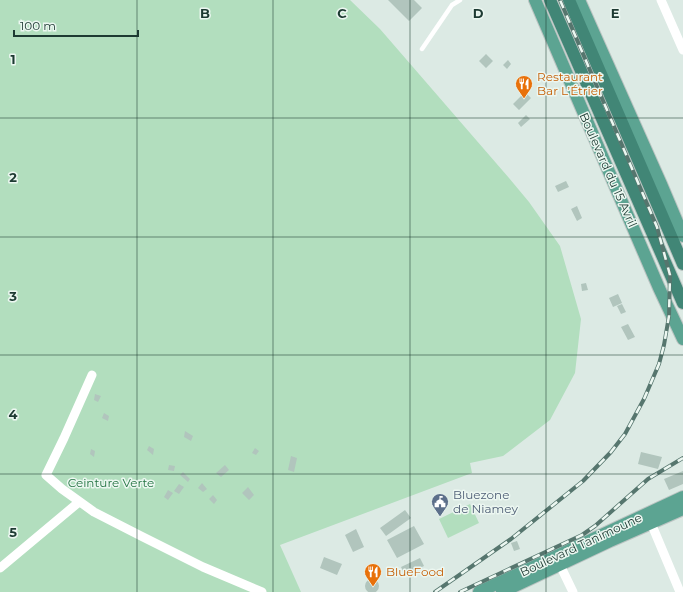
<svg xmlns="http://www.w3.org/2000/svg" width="683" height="592" viewBox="0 0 683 592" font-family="Montserrat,sans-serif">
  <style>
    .green { fill: #b2debe }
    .building { fill: #b1c5bd }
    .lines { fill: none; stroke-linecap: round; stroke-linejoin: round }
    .primary-casing { stroke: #bbc4c2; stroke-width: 14 }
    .trunk-casing { stroke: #bbc4c2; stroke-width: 14 }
    .service { stroke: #fff; stroke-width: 4.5 }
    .minor { stroke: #fff; stroke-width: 9 }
    .primary { stroke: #5ca492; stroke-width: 12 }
    .trunk { stroke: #418676; stroke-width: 12 }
    .rail-casing { stroke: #56766e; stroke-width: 4 }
    .rail { stroke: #ecf7f1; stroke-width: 2.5; stroke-dasharray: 8; stroke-linecap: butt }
    .grid { fill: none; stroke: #1d3a32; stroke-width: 1; stroke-opacity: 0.55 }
    .labels { text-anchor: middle; stroke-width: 3; stroke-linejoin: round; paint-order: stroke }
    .food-label { font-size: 12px; fill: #c56008; stroke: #ecf7f1; text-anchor: start }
    .street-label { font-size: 12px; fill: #1d3a32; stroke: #ecf7f1 }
    .park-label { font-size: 12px; fill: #247443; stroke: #ecf7f1 }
    .service-label { font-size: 12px; fill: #4e5e75; stroke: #ecf7f1; text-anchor: start }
    .grid-label { font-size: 13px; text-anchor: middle; font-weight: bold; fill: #1d3a32; stroke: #ecf7f1; stroke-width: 3; stroke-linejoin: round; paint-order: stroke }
  </style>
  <rect width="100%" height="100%" fill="#dceae4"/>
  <!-- green -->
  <path class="green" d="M0 0H350L380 29 509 178 529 202 560 246 581 319 575 373 550 420 503 456 470 463 472 473 280 545 301 592H0Z
    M470 504 479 523 448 538 439 519Z"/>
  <!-- building -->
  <path class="building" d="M388 0H414L422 8 409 21Z
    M486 54 493 61 486 68 479 61Z
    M508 60 511 64 507 69 503 65Z
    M525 92 531 98 519 110 513 104Z
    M526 115 530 119 521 127 518 123Z
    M566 181 569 187 558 192 555 186Z
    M577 206 582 218 577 221 571 209Z
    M586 283 588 290 582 291 581 284Z
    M618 294 622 303 613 307 609 298Z
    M622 304 626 312 621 314 617 306Z
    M628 324 635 337 628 340 621 327Z
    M95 394 101 396 98 402 94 400Z
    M104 413 109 416 108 421 102 418Z
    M185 431 193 436 191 441 184 437Z
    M149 446 154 449 153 455 147 450Z
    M255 448 259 451 256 455 252 453Z
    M91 449 95 451 94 457 90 454Z
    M641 452 662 457 658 469 638 464Z
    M291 456 297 458 294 472 288 470Z
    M169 465 175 466 174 471 168 470Z
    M225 465 229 470 221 477 216 473Z
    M683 471V484L669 490 664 479Z
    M183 472 190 479 188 482 180 475Z
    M202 483 207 489 203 492 198 488Z
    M179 484 184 487 179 494 174 491Z
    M248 487 254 495 249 500 242 493Z
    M168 490 173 493 168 500 164 497Z
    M213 495 217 500 214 504 209 499Z
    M405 510 411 518 386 536 380 528Z
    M414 526 424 544 397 558 387 540Z
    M356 529 364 547 353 552 345 535Z
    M517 541 520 549 514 551 511 543Z
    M324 557 342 564 337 575 320 568Z
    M420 558 424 566 405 575 401 567Z
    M365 586a7 7 0 1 1 14 0a7 7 0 1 1-14 0Z"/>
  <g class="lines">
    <defs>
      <path id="primary" d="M535 0 659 288 683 339
        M579 0 661 184 683 236
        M479 592 683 497
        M502 592 610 541 683 509"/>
      <path id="trunk" d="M550 0 683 303
        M569 0 683 264"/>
    </defs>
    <!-- primary casing -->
    <use href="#primary" class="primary-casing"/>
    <!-- trunk casing -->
    <use href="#trunk" class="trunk-casing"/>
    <!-- service -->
    <path class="service" d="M422 49 452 5 460 0"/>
    <!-- minor -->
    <path class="minor" d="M661 0 683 50
      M92 375 64 438 46 475 62 489 94 512 141 536 203 567 262 592
      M651 523 680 592
      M560 565 573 592
      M0 568 79 502"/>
    <!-- primary -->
    <use href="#primary" class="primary"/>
    <!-- trunk -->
    <use href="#trunk" class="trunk"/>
    <defs>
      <path id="rail" d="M435 592 511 539 583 481 611 452 625 434 644 399 659 364 664 345 669 316 670 275 657 227 560 0
        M460 592 582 535 595 526 648 479 683 458"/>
    </defs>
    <!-- rail casing -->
    <use href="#rail" class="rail-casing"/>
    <!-- rail -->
    <use href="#rail" class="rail"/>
  </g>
  <!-- grid -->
  <path class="grid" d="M137 0V592M273 0V592M410 0V592M546 0V592M0 118H683M0 237H683M0 355H683M0 474H683"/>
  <!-- icons -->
  <defs>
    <symbol id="restaurant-pin" viewBox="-11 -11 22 30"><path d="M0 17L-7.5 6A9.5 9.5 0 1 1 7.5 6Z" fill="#e8710a" stroke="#ecf7f1"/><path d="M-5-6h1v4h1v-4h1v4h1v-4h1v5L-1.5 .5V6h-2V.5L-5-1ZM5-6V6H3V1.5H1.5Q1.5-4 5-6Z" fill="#fff"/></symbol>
    <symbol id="civic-pin" viewBox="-11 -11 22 30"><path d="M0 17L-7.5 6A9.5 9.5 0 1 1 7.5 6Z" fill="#5c6f8a" stroke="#ecf7f1"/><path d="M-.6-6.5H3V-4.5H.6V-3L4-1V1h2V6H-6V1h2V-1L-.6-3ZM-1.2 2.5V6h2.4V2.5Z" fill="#fff"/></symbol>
  </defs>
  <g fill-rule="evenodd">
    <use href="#restaurant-pin" x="514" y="74" width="20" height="27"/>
    <use href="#civic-pin" x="430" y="492" width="20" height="27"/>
    <use href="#restaurant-pin" x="363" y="562" width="20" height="27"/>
  </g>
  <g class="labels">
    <!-- food labels -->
    <g class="food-label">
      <text x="537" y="81">Restaurant<tspan x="537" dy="14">Bar L’Étrier</tspan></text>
      <text x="386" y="576">BlueFood</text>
    </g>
    <!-- street labels -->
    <g class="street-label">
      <text transform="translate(608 170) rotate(66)" y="4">Boulevard du 15 Avril</text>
      <text transform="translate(581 545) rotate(-25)" y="4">Boulevard Tanimoune</text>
    </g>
    <!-- park labels -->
    <g class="park-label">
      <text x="111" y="487">Ceinture Verte</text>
    </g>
    <!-- service labels -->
    <g class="service-label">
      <text x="453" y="499">Bluezone<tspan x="453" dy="14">de Niamey</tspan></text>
    </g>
  </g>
  <g class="grid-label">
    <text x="205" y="18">B</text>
    <text x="342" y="18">C</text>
    <text x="478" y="18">D</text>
    <text x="615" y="18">E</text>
    <text x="13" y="64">1</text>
    <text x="13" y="182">2</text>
    <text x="13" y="301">3</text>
    <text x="13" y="419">4</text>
    <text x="13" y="537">5</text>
  </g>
  <!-- scale -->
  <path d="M14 30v6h124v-6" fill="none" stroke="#1d3a32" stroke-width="2"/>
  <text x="20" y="30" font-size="12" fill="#1d3a32" stroke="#ecf7f1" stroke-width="3" paint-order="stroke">100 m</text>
</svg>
